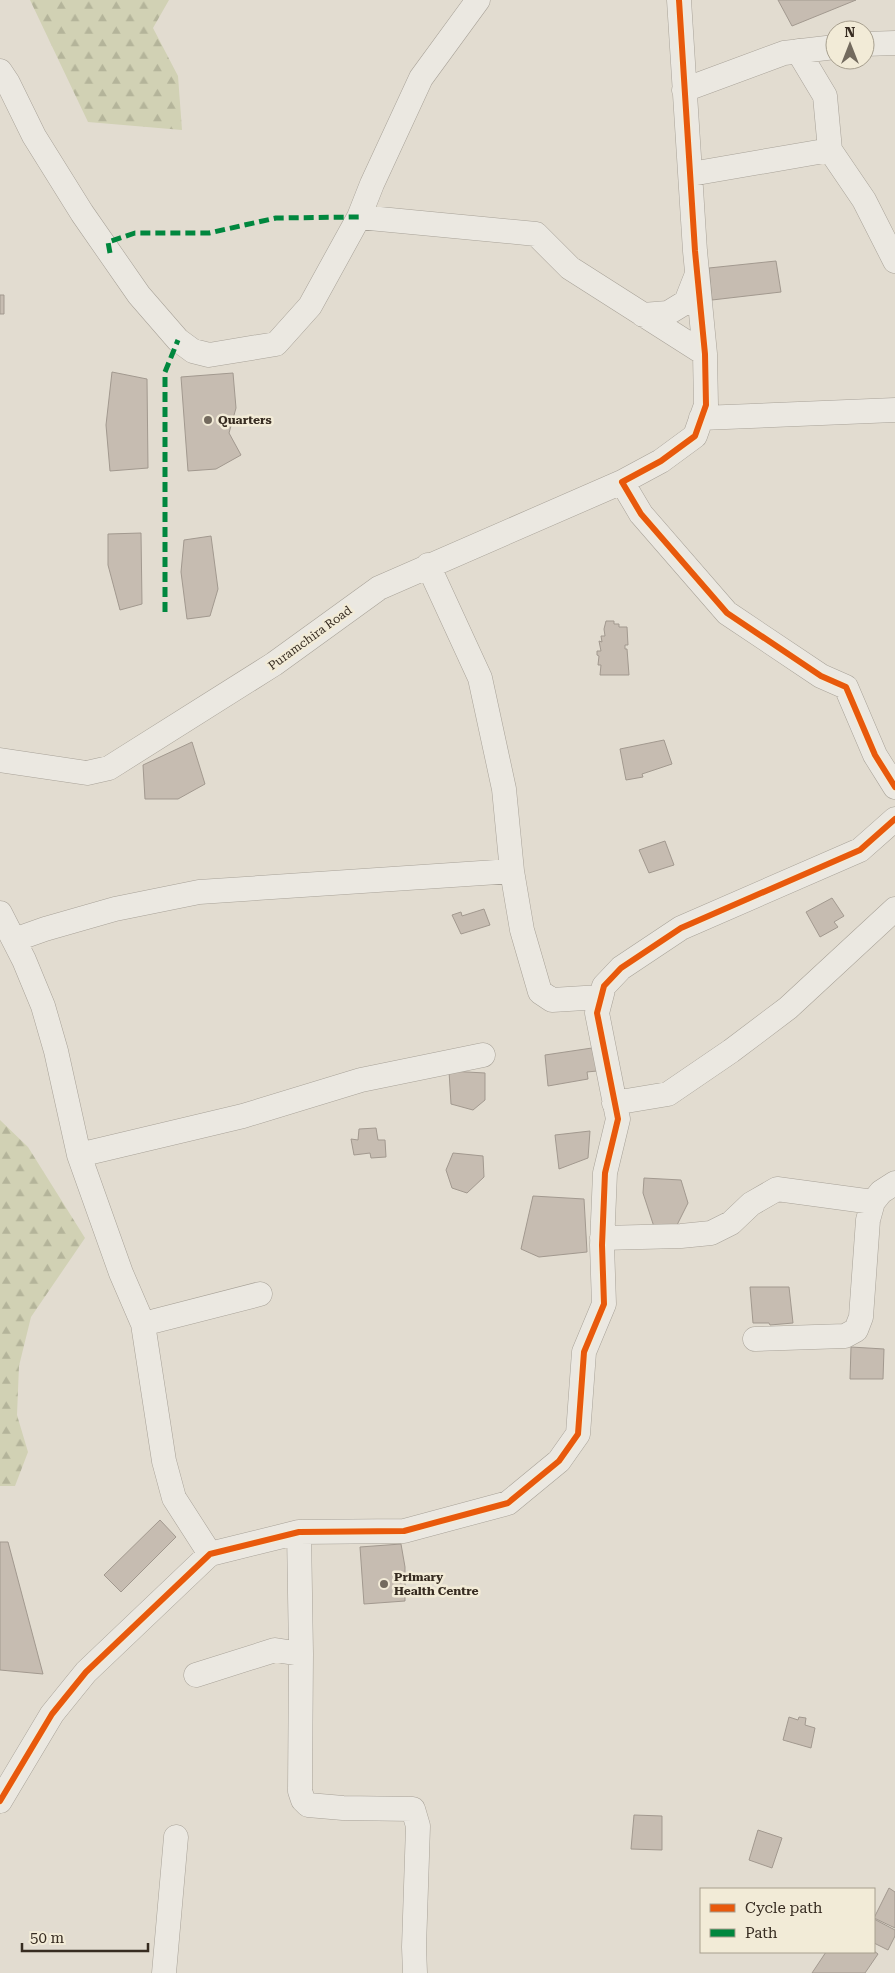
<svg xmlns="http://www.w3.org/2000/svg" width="895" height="1973" viewBox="0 0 895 1973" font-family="'Roboto Serif',serif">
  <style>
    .forest { fill: url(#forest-firs) }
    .building { fill: #c6bcb1; stroke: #a2998f }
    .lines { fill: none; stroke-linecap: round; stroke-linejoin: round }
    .minor-casing { stroke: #a8a298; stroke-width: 25 }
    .minor { stroke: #ebe8e1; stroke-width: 24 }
    .quiet { stroke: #00873e; stroke-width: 5; stroke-dasharray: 10 5; stroke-linecap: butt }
    .cycleway-casing { stroke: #f2ebd7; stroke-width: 9 }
    .cycleway { stroke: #e8590c; stroke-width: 6 }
    .poi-dot { fill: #736a5e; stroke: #f2ebd7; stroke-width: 2 }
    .labels { text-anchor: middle; stroke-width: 5; stroke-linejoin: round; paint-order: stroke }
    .poi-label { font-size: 12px; font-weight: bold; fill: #372c21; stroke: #f2ebd7; text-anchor: start }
    .street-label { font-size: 12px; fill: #372c21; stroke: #f2ebd7 }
  </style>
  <defs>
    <pattern id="forest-firs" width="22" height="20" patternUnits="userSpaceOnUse" patternTransform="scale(1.25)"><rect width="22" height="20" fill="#d1d1b4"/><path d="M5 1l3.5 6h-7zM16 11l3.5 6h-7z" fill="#b4b49a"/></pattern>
  </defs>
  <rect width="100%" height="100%" fill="#e2dcd0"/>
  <!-- forest -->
  <path class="forest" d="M30 0H169L153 28 178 76 182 130 88 122Z
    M0 1120 28 1147 85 1238 31 1317 19 1366 17 1415 28 1452 15 1486H0Z"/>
  <!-- building -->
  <path class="building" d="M778 0H856L792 26Z
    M776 261 781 292 712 300 709 268Z
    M0 295H4V314H0Z
    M112 372 147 379 148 468 110 471 106 425Z
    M233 373 236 408 229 433 241 455 216 469 188 471 181 377Z
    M141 533 142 604 120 610 108 565V534Z
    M211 536 218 589 210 616 187 619 181 572 184 540Z
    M606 621H614V624H619V627H627L628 645H625V649H627L629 675H600L601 665H598L599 656 597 655V651H601L599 641 602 642 601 636H605L604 629Z
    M664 740 672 764 642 774 643 777 626 780 620 749Z
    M192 742 205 784 178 799H145L143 765Z
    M665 841 674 865 649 873 639 850Z
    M832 898 844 916 834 922 838 927 820 937 806 912Z
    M484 909 490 925 461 934 452 915 461 912 462 916Z
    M592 1048 597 1071 587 1072 588 1079 548 1086 545 1055Z
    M449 1071 485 1073V1100L473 1110 451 1104Z
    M376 1128 378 1140H385L386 1157 371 1158 370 1153 354 1155 351 1139 358 1140 359 1129Z
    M590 1131 588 1158 559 1169 555 1135Z
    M453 1153 483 1156 484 1177 467 1193 452 1188 446 1170Z
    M644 1178 681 1180 688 1203 675 1229 656 1233 643 1193Z
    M533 1196 584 1199 587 1252 539 1257 521 1249Z
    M750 1287H789L793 1323 770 1325 769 1323H753Z
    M851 1347 884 1349 883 1379H850Z
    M160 1520 176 1537 121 1592 104 1575Z
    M0 1542H8L43 1674 0 1670Z
    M401 1544 405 1567V1601L364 1604 360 1547Z
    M789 1717 798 1720 799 1717 806 1718 805 1725 815 1728 811 1748 783 1740Z
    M634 1815 662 1816V1850L631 1849Z
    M758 1830 782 1838 772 1868 749 1860Z
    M889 1888 895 1892V1928L874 1918Z
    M874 1919 895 1930V1936L888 1950 874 1943Z
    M874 1951 878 1954 865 1973H812L826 1952Z"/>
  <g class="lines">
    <defs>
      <path id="minor" d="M679 0 695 251 705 354 706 405 695 436 661 461 622 482 641 514 727 613 821 676 846 687 875 755 895 787
        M865 44 895 43
        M798 51 825 96 830 150 864 200 895 261
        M0 71 8 83 34 136 82 213 139 295 178 340 193 351 209 355 276 344 310 306 359 217 372 184 421 78 478 0
        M684 90 784 53 835 47
        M691 174 830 150
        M359 217 536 234 570 268 705 354
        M643 315 668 313 686 302 697 274
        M701 418 895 410
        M428 565 480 678 504 789 512 871 522 930 540 992 552 1000 601 997
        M0 760 87 773 109 768 274 664 379 588 622 482
        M0 913 24 960 43 1006 56 1051 79 1155 121 1273 143 1324 164 1461 174 1498 210 1554
        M14 940 45 929 115 909 199 892 512 871
        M614 1103 668 1094 731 1051 788 1008 895 909
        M79 1155 243 1116 361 1080 483 1055
        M602 1238 681 1236 711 1233 731 1223 751 1204 777 1189 873 1202
        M143 1324 260 1294
        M755 1339 845 1336 856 1330 861 1317 868 1220 873 1202 881 1192 895 1183
        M299 1532 301 1654 300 1791 303 1800 308 1805 343 1808 413 1809 418 1826 414 1947 415 1973
        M196 1675 275 1650 301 1654
        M0 1801 52 1714 86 1672 210 1554 299 1532 404 1531 508 1503 559 1461 578 1434 584 1352 604 1304 602 1245 605 1173 618 1119 597 1013 604 986 621 968 681 928 860 850 895 819
        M164 1973 176 1837"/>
    </defs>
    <!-- minor casing -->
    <use href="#minor" class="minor-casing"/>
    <!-- minor -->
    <use href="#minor" class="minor"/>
    <!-- quiet -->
    <path class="quiet" d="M110 253 108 242 135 233H209L276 218 359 217
      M165 612V372L178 340"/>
    <defs>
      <path id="cycleway" d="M679 0 695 251 705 354 706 405 695 436 661 461 622 482 641 514 727 613 821 676 846 687 875 755 895 787
        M0 1801 52 1714 86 1672 210 1554 299 1532 404 1531 508 1503 559 1461 578 1434 584 1352 604 1304 602 1245 605 1173 618 1119 597 1013 604 986 621 968 681 928 860 850 895 819"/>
    </defs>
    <!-- cycleway casing -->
    <use href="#cycleway" class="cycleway-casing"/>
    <!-- cycleway -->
    <use href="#cycleway" class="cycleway"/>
  </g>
  <!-- markers -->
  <g class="poi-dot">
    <circle cx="208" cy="420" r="5"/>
    <circle cx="384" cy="1584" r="5"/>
  </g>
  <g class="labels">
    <!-- poi labels -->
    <g class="poi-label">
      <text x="218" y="424">Quarters</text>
      <text x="394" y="1581">Primary<tspan x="394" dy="14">Health Centre</tspan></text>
    </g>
    <!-- street labels -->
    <g class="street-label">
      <text transform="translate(310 638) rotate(-36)" y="4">Puramchira Road</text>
    </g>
  </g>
  <!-- legend -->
  <rect x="700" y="1888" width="175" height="65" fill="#f2ebd7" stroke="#a79f8e"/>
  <rect x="710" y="1904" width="25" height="8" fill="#e8590c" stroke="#a79f8e"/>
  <text x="745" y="1913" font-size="15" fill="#372c21">Cycle path</text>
  <rect x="710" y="1929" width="25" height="8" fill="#00873e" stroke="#a79f8e"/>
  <text x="745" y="1938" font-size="15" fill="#372c21">Path</text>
  <!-- north arrow -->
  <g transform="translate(850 45)"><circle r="24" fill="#f2ebd7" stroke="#a79f8e"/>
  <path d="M0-4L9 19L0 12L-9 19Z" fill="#736a5e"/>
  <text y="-8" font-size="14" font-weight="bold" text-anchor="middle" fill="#372c21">N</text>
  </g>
  <!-- scale -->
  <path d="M22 1943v8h126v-8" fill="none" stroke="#372c21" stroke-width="2.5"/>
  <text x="30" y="1943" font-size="15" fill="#372c21" stroke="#f2ebd7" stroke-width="4" paint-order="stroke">50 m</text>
</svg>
